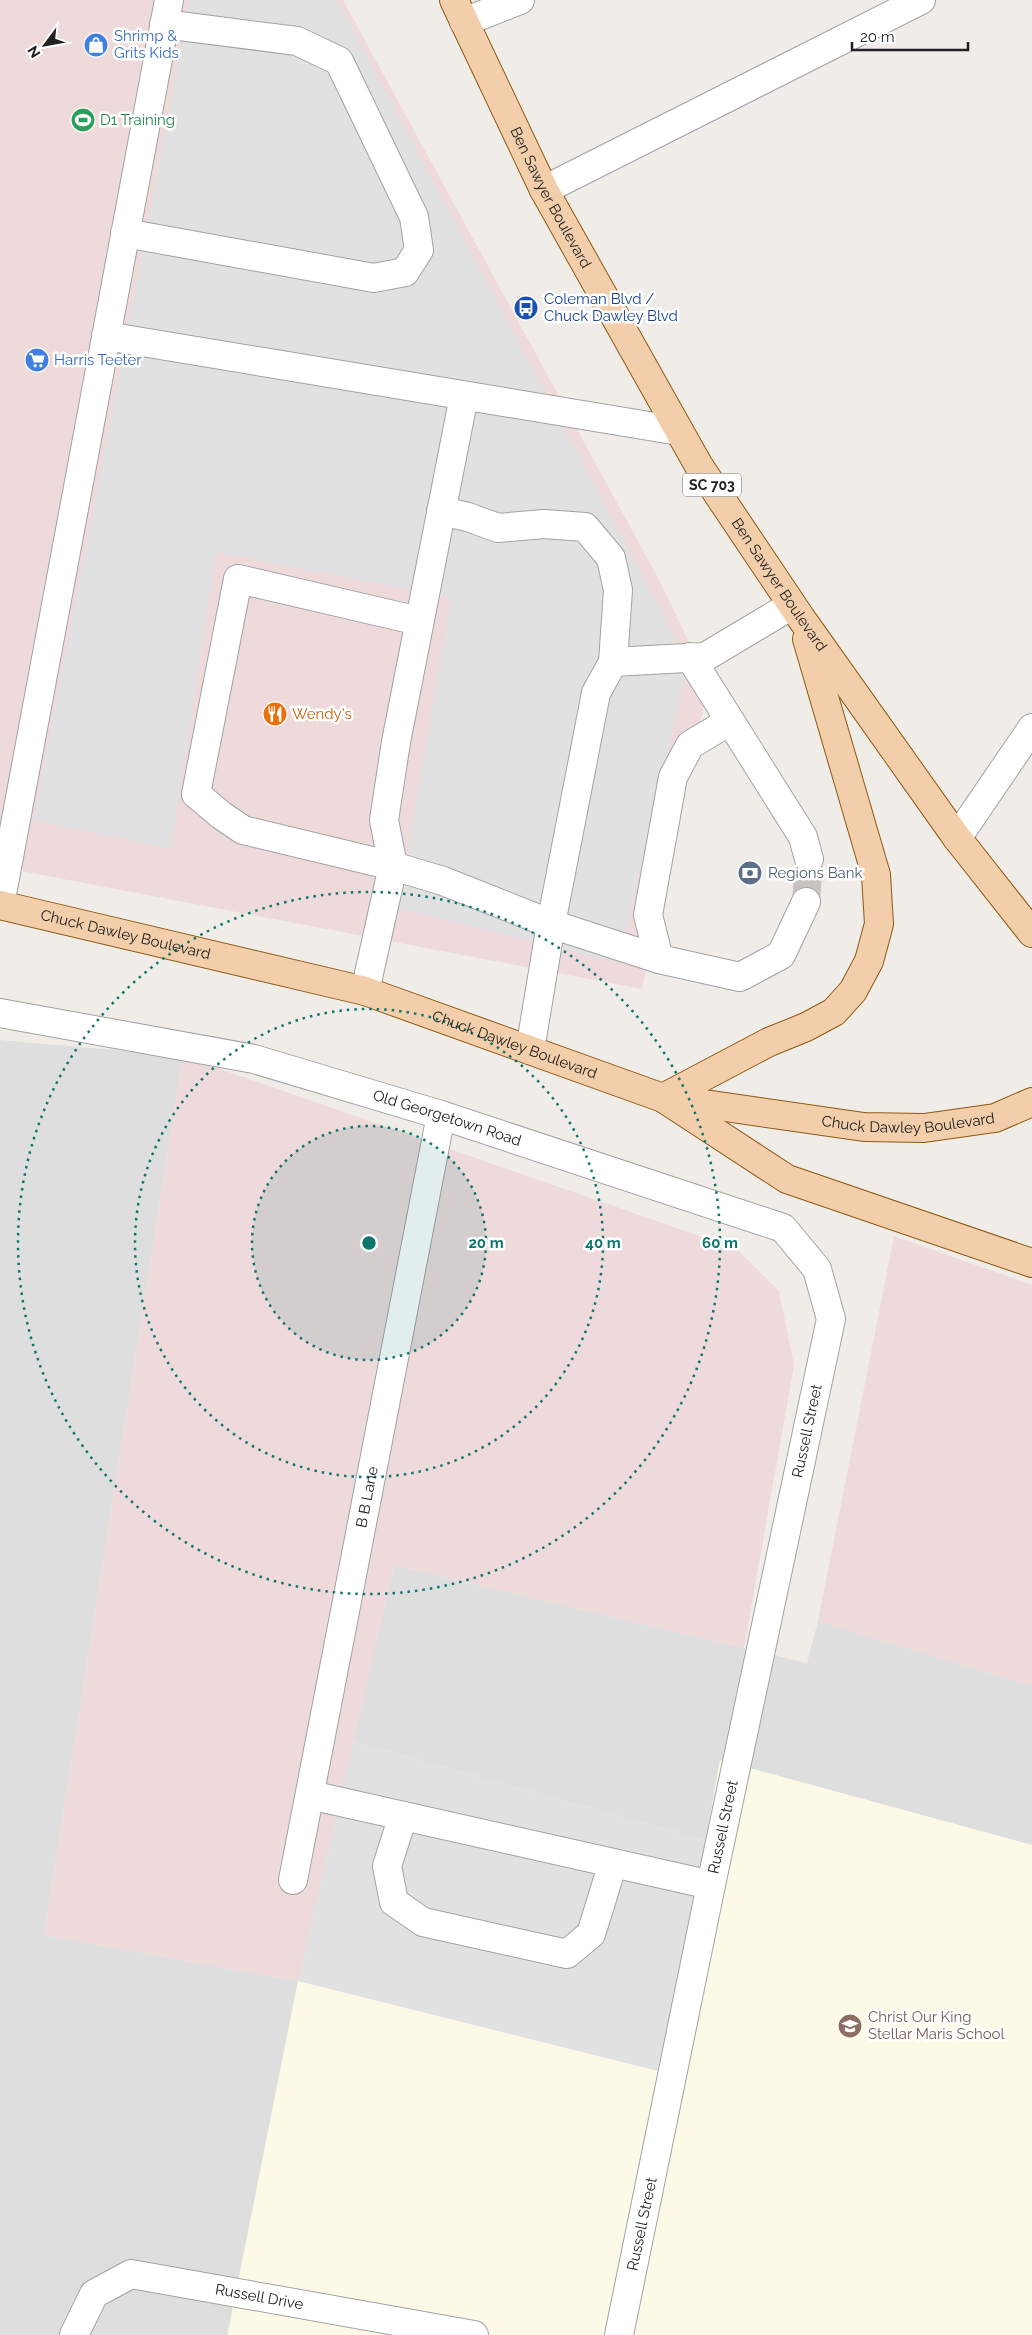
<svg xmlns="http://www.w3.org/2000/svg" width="1032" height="2335" viewBox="0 0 1032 2335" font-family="Raleway,sans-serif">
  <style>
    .residential { fill: #dfdede }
    .commercial { fill: #efdadb }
    .education { fill: #fcfae6 }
    .parking { fill: #e1e1e1 }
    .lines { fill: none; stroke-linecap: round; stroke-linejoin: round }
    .minor-tunnel { stroke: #c7c4c0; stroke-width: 28; stroke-dasharray: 28 14; stroke-linecap: butt }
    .minor-casing { stroke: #a2a2a2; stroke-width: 30 }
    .major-casing { stroke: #8d5911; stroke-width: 30 }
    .minor { stroke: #fff; stroke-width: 28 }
    .major { stroke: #f2ceab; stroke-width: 28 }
    .ring { fill: none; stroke: #0f766e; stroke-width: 2.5; stroke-dasharray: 2.5 5 }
    .labels { text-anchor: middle; stroke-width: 5; stroke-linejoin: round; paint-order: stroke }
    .shield { fill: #fff; stroke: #646464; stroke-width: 1 }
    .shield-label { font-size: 14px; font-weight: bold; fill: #212121 }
    .shop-label { font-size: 15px; fill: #366cbe; stroke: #fff; text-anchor: start }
    .leisure-label { font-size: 15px; fill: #27864d; stroke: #fff; text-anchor: start }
    .street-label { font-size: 15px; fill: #212121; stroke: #fff }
    .transit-label { font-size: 15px; fill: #164399; stroke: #fff; text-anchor: start }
    .food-label { font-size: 15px; fill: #c56008; stroke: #fff; text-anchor: start }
    .service-label { font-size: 15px; fill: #4e5e75; stroke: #fff; text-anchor: start }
    .education-label { font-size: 15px; fill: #785e54; stroke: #fff; text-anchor: start }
    .centre { fill: #0f766e; stroke: #fff; stroke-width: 2.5 }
    .ring-label { font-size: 15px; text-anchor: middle; font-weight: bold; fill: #0f766e; stroke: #fff; stroke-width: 5; stroke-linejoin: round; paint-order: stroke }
  </style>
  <rect width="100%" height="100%" fill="#f0ede8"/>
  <!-- residential -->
  <path class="residential" d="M0 1040 183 1056 44 1935 298 1981 227 2335H0Z
    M394 1565 807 1663 818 1621 1032 1686V1845L720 1760 706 1840 353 1741Z"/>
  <!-- commercial -->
  <path class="commercial" d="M0 0H343L658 578 709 683 642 989 0 867Z
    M183 1056 737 1249 779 1291 794 1365 744 1648 394 1565 298 1981 44 1935Z
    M894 1236 1032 1285V1686L818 1621Z"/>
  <!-- education -->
  <path class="education" d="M720 1760 1032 1845V2335H228L298 1981 658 2071 706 1840Z"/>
  <!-- parking -->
  <path class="parking" d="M190 0H337L688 661 618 963 398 908 451 598 216 552 171 849 34 820Z
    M353 1741 706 1840 658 2071 298 1981Z"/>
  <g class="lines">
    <!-- minor-tunnel -->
    <path class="minor-tunnel" d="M806 902 809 859"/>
    <defs>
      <g id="minor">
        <path d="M464 22 520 0"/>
        <path d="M544 190 921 0"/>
        <path d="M125 233 374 278 405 272 419 250 414 217 339 61 297 41 164 24"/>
        <path d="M106 336 679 431"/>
        <path d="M441 511 468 517 498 528 544 524 585 527 611 558 618 590 613 662 596 693 551 924 530 1050"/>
        <path d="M419 621 238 579 196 794 221 815 243 830 393 866 443 881 551 924 659 959 740 977 781 955 806 902"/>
        <path d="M690 657 803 837 809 859"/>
        <path d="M613 662 705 657 792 605"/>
        <path d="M957 838 1032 728"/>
        <path d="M0 905 169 0"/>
        <path d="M659 959 648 915 673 777 690 745 730 721"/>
        <path d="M365 991 393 866 384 820 396 742 464 396"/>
        <path id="s1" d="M0 1013 254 1059 441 1115 783 1228 817 1269 831 1319 711 1885 619 2335"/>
        <path d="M310 1795 711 1885"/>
        <path d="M403 1816 387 1866 394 1902 423 1922 567 1954 591 1934 613 1863"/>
        <path id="s2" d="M293 1880 441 1115"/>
        <path id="s3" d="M74 2335 94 2294 131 2274 474 2335"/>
      </g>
      <g id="major">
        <path id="s4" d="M454 0 544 190 699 466 801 618 957 838 1032 933"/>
        <path d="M807 639 876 875 879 924 869 961 853 991 834 1012 806 1027 769 1042 663 1098 787 1179 1032 1263"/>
        <path id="s5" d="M0 905 365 991 663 1098 864 1127 924 1128 995 1118 1032 1102"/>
      </g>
    </defs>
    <!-- minor casing -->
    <use href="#minor" class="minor-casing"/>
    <!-- major casing -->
    <use href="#major" class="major-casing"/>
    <!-- minor -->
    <use href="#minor" class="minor"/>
    <!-- major -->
    <use href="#major" class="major"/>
  </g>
  <!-- distance rings -->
  <circle cx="369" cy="1243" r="117" fill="#0f766e" fill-opacity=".12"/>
  <g class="ring">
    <circle cx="369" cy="1243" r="117"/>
    <circle cx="369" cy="1243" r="234"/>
    <circle cx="369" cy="1243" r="351"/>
  </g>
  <!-- icons -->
  <defs>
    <symbol id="shop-disc" viewBox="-11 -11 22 22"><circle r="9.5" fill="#3f7fe0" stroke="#fff"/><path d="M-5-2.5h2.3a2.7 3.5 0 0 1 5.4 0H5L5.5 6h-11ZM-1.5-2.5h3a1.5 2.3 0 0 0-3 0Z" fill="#fff"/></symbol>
    <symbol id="stadium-disc" viewBox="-11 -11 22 22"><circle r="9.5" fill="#2e9e5b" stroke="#fff"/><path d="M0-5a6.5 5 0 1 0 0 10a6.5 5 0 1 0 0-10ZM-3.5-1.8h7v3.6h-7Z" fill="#fff"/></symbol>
    <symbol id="bus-disc" viewBox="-11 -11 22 22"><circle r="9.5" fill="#1a4fb4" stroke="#fff"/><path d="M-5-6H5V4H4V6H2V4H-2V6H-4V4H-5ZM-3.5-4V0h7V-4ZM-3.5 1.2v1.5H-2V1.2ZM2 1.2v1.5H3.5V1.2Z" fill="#fff"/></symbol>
    <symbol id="supermarket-disc" viewBox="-11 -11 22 22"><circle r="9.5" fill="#3f7fe0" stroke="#fff"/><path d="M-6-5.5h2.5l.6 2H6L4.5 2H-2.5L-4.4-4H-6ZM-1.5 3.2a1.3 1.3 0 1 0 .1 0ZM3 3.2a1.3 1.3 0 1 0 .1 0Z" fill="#fff"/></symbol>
    <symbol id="restaurant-disc" viewBox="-11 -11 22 22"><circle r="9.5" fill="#e8710a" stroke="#fff"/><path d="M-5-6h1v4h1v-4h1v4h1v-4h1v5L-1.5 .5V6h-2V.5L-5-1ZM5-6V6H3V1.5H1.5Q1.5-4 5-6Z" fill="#fff"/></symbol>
    <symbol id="bank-disc" viewBox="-11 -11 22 22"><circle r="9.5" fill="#5c6f8a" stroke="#fff"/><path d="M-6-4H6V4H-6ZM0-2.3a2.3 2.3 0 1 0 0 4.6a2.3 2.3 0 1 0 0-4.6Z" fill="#fff"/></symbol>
    <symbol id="school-disc" viewBox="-11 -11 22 22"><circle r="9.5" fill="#8d6e63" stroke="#fff"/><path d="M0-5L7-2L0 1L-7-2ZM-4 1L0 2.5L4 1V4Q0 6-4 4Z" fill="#fff"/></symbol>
  </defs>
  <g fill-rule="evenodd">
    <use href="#shop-disc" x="82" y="31" width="28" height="28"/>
    <use href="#stadium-disc" x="69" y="106" width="28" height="28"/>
    <use href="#bus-disc" x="512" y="294" width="28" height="28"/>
    <use href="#supermarket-disc" x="23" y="346" width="28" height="28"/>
    <use href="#restaurant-disc" x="261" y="700" width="28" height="28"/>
    <use href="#bank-disc" x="736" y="859" width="28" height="28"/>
    <use href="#school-disc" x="836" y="2012" width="28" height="28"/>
  </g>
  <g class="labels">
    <!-- shield labels -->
    <rect class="shield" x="683" y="473.5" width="58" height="23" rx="4"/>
    <g class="shield-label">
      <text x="712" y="490">SC 703</text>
    </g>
    <!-- shop labels -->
    <g class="shop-label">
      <text x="114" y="41">Shrimp &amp;<tspan x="114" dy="17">Grits Kids</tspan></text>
      <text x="54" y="365">Harris Teeter</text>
    </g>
    <!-- leisure labels -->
    <g class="leisure-label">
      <text x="100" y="125">D1 Training</text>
    </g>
    <!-- street labels -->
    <g class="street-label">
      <text dy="5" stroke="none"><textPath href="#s4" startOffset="220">Ben Sawyer Boulevard</textPath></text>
      <text dy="5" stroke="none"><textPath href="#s4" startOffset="670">Ben Sawyer Boulevard</textPath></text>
      <text dy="5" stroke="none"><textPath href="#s5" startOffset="129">Chuck Dawley Boulevard</textPath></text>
      <text dy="5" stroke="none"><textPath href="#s5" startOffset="534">Chuck Dawley Boulevard</textPath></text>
      <text dy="5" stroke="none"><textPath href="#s5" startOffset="939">Chuck Dawley Boulevard</textPath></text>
      <text dy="5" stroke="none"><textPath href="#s1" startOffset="460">Old Georgetown Road</textPath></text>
      <text transform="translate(807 1431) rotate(-78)" y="5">Russell Street</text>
      <text dy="5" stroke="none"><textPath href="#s2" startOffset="390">B B Lane</textPath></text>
      <text transform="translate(723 1827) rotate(-78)" y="5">Russell Street</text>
      <text transform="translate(642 2224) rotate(-78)" y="5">Russell Street</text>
      <text dy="5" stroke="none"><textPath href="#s3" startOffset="218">Russell Drive</textPath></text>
    </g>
    <!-- transit labels -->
    <g class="transit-label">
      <text x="544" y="304">Coleman Blvd /<tspan x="544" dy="17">Chuck Dawley Blvd</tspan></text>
    </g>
    <!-- food labels -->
    <g class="food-label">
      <text x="292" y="719">Wendy's</text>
    </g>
    <!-- service labels -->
    <g class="service-label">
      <text x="768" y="878">Regions Bank</text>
    </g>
    <!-- education labels -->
    <g class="education-label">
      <text x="868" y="2022">Christ Our King<tspan x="868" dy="17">Stellar Maris School</tspan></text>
    </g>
  </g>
  <circle cx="369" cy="1243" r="8" class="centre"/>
  <g class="ring-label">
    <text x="486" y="1248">20 m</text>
    <text x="603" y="1248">40 m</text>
    <text x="720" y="1248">60 m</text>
  </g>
  <!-- north arrow -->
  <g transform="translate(45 45) rotate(238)" stroke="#ffffff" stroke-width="4" paint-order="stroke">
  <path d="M0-4L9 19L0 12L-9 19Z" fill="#212121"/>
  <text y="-8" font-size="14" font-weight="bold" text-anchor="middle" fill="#212121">N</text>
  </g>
  <!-- scale -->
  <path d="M852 42v8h116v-8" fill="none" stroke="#212121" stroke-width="2.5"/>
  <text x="860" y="42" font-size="15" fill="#212121" stroke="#ffffff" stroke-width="4" paint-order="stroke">20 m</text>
</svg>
